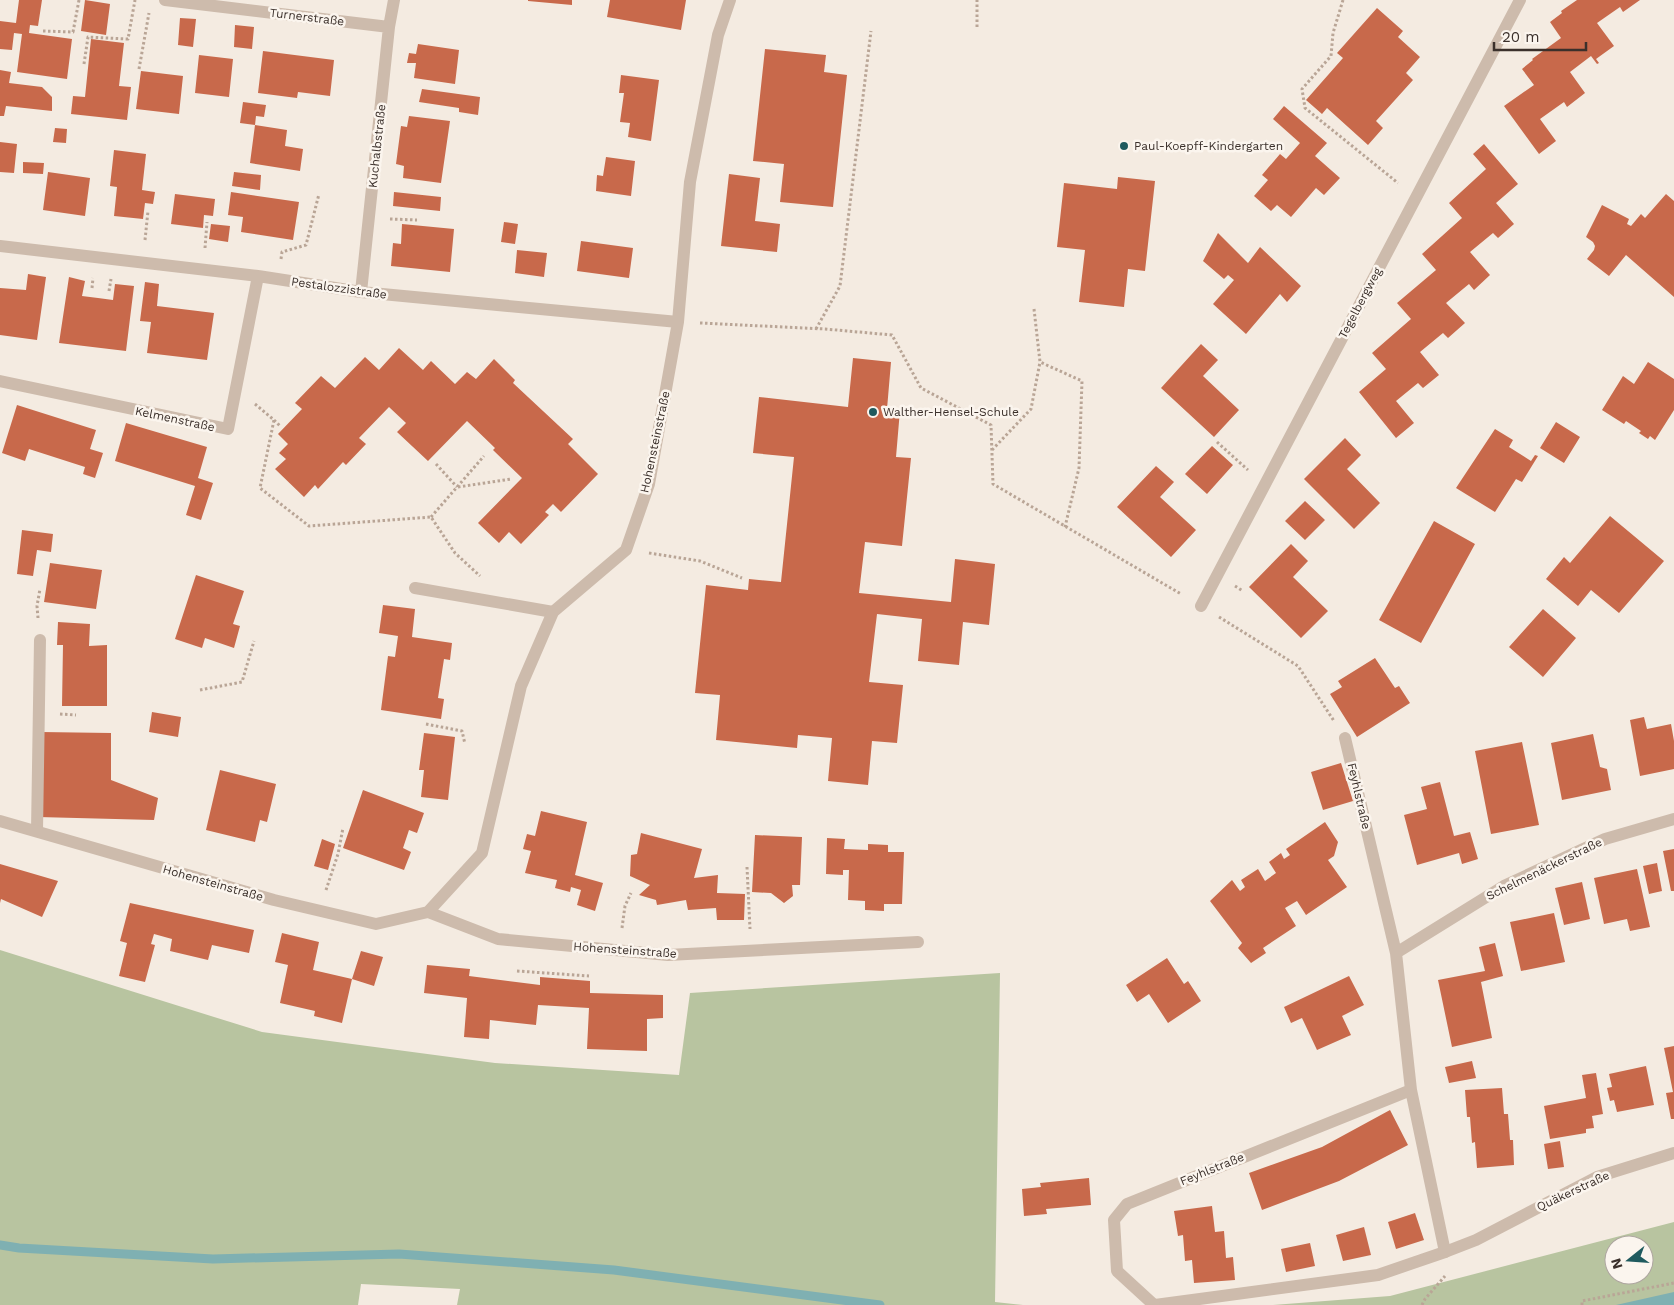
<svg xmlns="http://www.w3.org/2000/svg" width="1674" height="1305" viewBox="0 0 1674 1305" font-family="'Work Sans',sans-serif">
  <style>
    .green { fill: #b8c4a0; fill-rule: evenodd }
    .water { fill: #7fb0b2 }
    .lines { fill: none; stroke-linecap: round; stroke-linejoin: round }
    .stream { stroke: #7fb0b2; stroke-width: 9 }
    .building { fill: #c8694b }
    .path { stroke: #b9a596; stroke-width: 3; stroke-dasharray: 2.5 2.5; stroke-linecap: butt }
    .lane { stroke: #cdbbac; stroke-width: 12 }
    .street { stroke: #cdbbac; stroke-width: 12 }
    .poi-dot { fill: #1f5a5e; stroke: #fbf5ee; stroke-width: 2 }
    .labels { text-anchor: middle; stroke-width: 5; stroke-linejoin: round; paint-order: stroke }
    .street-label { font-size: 12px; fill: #3b302b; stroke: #fbf5ee }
    .poi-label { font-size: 12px; fill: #3b302b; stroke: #fbf5ee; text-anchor: start }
  </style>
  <rect width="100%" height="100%" fill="#f4ebe1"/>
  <!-- green -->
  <path class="green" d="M0 950 262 1032 495 1063 679 1075 690 993 1000 973 995 1302 1023 1305H457L460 1289 361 1284 358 1305H0Z
    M1674 1222V1305H1273L1390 1296ZM1614 1245H1644V1275H1614Z"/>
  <!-- water -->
  <path class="water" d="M1674 1292V1305H1616Z"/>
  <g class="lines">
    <!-- stream -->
    <path class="stream" d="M0 1245 19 1248 213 1259 399 1254 614 1270 880 1305"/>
  </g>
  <!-- building -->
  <path class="building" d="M19 0H42L38 26 30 25 29 33 72 39 67 79 17 72 22 34 14 33 12 50 0 49V21L16 23Z
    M85 0 110 4 106 35 81 31Z
    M528 0H572V5L528 1Z
    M610 0H686L681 30 607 17Z
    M1577 0H1640L1623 12 1620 7 1597 23 1614 46 1596 59 1599 63 1597 64 1591 56 1570 72 1585 93 1567 107 1564 102 1540 119 1556 141 1539 154 1504 106 1534 85 1522 69 1533 60 1532 59 1561 38 1550 22 1562 13 1561 11Z
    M1377 8 1403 31 1398 37 1420 57 1406 73 1413 80 1376 121 1383 128 1368 145 1327 108 1322 114 1306 100 1343 58 1337 53Z
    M180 18 196 19 193 47 178 45Z
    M235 25 254 27 252 49 234 47Z
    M91 39 124 43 119 86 131 87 127 120 71 114 73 96 85 97Z
    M418 44 459 50 455 84 414 78 416 63H407L409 53 416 54Z
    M765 49 826 55 824 72 847 75 833 207 780 202 784 164 753 161Z
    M263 51 334 60 330 96 298 92 297 98 258 93Z
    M199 55 233 59 229 97 195 93Z
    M0 70 11 72 9 83 42 87 52 97V111L6 106 4 116H0Z
    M141 71 183 76 179 114 136 109Z
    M621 75 659 80 651 141 628 137 630 123 620 122 624 93H619Z
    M422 89 480 97 478 115 459 112V108L419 102Z
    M243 102 266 105 264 117 256 116 255 125 240 123Z
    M1284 106 1327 143 1315 156 1340 178 1324 195 1316 188 1291 217 1277 205 1271 211 1254 196 1268 180 1262 175 1280 154 1286 159 1300 143 1273 119Z
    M409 116 450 121 441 183 403 178 404 166 396 164 401 126 407 127Z
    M255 125 287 130 285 146 303 149 300 171 250 163Z
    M55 128 67 129 66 143 53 142Z
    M0 142 17 144 14 173 0 172Z
    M1484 144 1518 184 1496 203 1514 224 1498 238 1493 233 1470 252 1490 275 1474 290 1469 284 1446 303 1465 323 1448 338 1443 333 1420 352 1439 375 1423 388 1418 383 1396 401 1414 423 1396 438 1359 392 1386 369 1372 353 1411 319 1397 303 1436 270 1422 254 1462 218 1449 203 1486 169 1473 154Z
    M114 150 146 154 142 190 155 192 153 204 145 203 143 219 114 216 117 187 110 186Z
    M606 157 635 161 631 196 596 191 597 175 603 176Z
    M23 162 44 163 43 174 23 173Z
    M48 172 90 178 85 216 43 210Z
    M234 172 261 175 260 190 232 186Z
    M729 174 760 178 755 221 780 224 777 252 721 246Z
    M1118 177 1155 181 1145 271 1128 269 1124 307 1079 302 1085 250 1057 247 1064 183 1117 189Z
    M231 192 299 202 293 240 241 232 243 217 228 215Z
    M394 192 441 197 440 211 393 206Z
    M175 194 215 199 213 216 204 215 203 228 171 224Z
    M1666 194 1674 201V297L1626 255 1609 276 1587 259 1594 250 1595 246 1593 242 1586 237 1602 205 1629 219 1627 224 1631 226 1641 214 1645 218Z
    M504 222 518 224 515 244 501 242Z
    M211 224 230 226 228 242 209 239Z
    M402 224 454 229 450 272 391 266 393 243 401 244Z
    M1218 233 1248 263 1260 247 1301 286 1287 302 1280 294 1246 334 1213 304 1234 280 1228 275 1224 279 1203 261Z
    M581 241 633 248 629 278 577 271Z
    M517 250 547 253 544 277 515 273Z
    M28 274 46 277 37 340 0 335V288L26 290Z
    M69 277 85 281 82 296 98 298 113 300 115 284 134 286 126 351 59 343Z
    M145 282 159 284 157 306 214 313 207 360 147 353 151 322 140 321Z
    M1201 344 1218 360 1203 376 1239 410 1214 437 1161 388Z
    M399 348 423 370 431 361 455 384 467 372 476 379 494 359 515 380 513 383 573 439 568 444 598 474 561 512 553 504 545 512 549 515 521 544 509 532 499 543 478 523 522 478 493 450 495 448 467 421 428 461 397 432 406 423 389 407 359 438 366 444 346 465 343 462 318 489 315 485 304 497 275 469 286 459 279 453 288 444 278 434 302 409 295 403 321 376 335 388 365 357 379 370Z
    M853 358 891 362 887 409 900 410 896 457 911 458 902 546 865 542 859 593 951 602 955 559 995 564 989 625 963 622 959 665 918 661 922 619 877 614 869 682 903 685 897 743 872 741 868 785 828 781 832 738 798 735 797 748 716 740 720 695 695 693 706 585 748 590 749 579 781 582 794 457 753 453 759 397 848 407Z
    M1648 362 1674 379V410L1655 440 1650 436 1648 439 1639 433 1641 431 1626 421 1624 424 1602 410 1623 376 1634 384Z
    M17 405 96 430 90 449 103 453 95 478 83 474 85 467 29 449 25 461 2 453Z
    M1556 422 1580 437 1564 463 1540 448Z
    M126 423 207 447 198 478 213 483 201 520 186 515 195 486 115 461Z
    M1495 429 1513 440 1509 447 1531 461 1535 455 1538 456 1522 482 1516 479 1495 512 1456 488Z
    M1345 438 1361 455 1347 469 1380 503 1354 529 1304 479Z
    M1212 446 1233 465 1207 494 1185 474Z
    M1156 466 1174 482 1160 497 1196 530 1171 557 1117 507Z
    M1305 501 1325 520 1305 540 1285 521Z
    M1610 516 1664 561 1619 613 1591 590 1578 606 1546 579 1564 557 1570 563Z
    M1434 521 1475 544 1421 643 1379 620Z
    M22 530 53 534 51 552 37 550 33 576 17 574Z
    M1291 544 1308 561 1293 577 1328 611 1301 638 1249 587Z
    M50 563 102 570 96 609 44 602Z
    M196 575 244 591 233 624 240 626 234 648 205 638 202 648 175 639Z
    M383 605 415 609 412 637 452 643 450 660 444 659 438 698 444 699 441 719 381 710 388 656 395 657 398 636 379 633Z
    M1543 609 1576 638 1543 677 1509 647Z
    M58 622 90 624 89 646 107 645V706H62L63 645H57Z
    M1375 658 1395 688 1399 686 1410 703 1357 737 1330 694 1342 687 1338 681Z
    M152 712 181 717 178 737 149 732Z
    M1644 717 1647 729 1671 724 1674 741V769L1640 776 1630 720Z
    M41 732 111 733V780L158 798 154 820 38 817Z
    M424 733 455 737 448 800 421 797 424 770H419Z
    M1593 734 1600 767 1607 769 1611 790 1562 800 1551 743Z
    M1522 742 1539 825 1491 834 1475 751Z
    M1341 763 1353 801 1323 810 1311 772Z
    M220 770 276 784 267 822 260 820 255 842 206 830Z
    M1440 782 1454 836 1470 832 1478 859 1462 864 1459 853 1417 865 1404 815 1427 809 1421 787Z
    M363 790 424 813 417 833 409 830 403 848 411 852 404 870 343 848Z
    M541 811 587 822 575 875 603 883 595 911 577 905 581 890 571 887 570 892 555 888 557 880 525 873 531 851 523 849 527 834 535 836Z
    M1325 822 1338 842 1334 856 1328 860 1347 887 1306 915 1297 901 1285 908 1296 926 1263 948 1266 953 1251 963 1238 948 1242 943 1210 901 1232 880 1240 891 1245 887 1241 880 1258 869 1265 881 1276 873 1269 862 1281 853 1284 859 1290 855 1286 849Z
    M641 833 702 849 694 878 718 875 717 893 745 894 744 920H717L716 908 688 910 686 900 657 905 656 900 639 895 650 885 630 876 631 855 637 854Z
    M755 835 802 837 800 885H792L793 896 784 903 771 893 752 892Z
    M827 838 845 839 844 849 868 850V844L888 845V852H904L902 904H884V911L865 910V901L848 900 849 870H843V875L826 874Z
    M322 839 335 844 328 870 314 866Z
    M1674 849V891H1671L1663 851Z
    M1657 863 1662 891 1649 894 1643 866Z
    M0 864 58 881 42 917 1 899 0 903Z
    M1637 869 1650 927 1630 931 1627 919 1604 924 1594 878Z
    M1582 882 1590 919 1564 925 1555 888Z
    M130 903 254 930 249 953 212 945 208 960 170 951 172 939 154 934 151 944 155 945 145 982 119 976 127 943 120 941Z
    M1554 913 1565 962 1521 971 1510 922Z
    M282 933 319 942 313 970 352 979 361 951 383 957 374 986 352 979 342 1023 314 1016 315 1011 280 1003 288 965 275 962Z
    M1495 943 1503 976 1481 982 1492 1038 1452 1047 1438 980 1485 971 1479 947Z
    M1167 958 1184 984 1188 981 1201 1001 1168 1023 1149 994 1137 1002 1126 985Z
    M427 965 470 969 469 976 540 985V977L590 981V993L663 995V1018L647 1019V1051L587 1049 589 1008 538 1005 536 1025 490 1020 489 1039 464 1037 467 998 424 993Z
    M1349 976 1364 1005 1342 1016 1351 1035 1317 1050 1302 1018 1291 1023 1284 1007Z
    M1674 1046V1119H1671L1666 1093 1673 1092 1664 1048Z
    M1472 1061 1476 1078 1449 1083 1445 1067Z
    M1646 1066 1654 1105 1617 1112 1614 1100 1610 1101 1607 1088 1612 1087 1609 1074Z
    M1596 1073 1603 1114 1592 1116 1594 1128 1586 1129V1133L1550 1139 1544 1106 1586 1098 1582 1075Z
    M1502 1088 1504 1114H1508L1510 1140H1513L1514 1165 1477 1168 1475 1142 1472 1143 1470 1117H1467L1465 1090Z
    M1390 1110 1408 1145 1339 1181 1262 1210 1249 1173 1322 1147Z
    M1560 1141 1564 1167 1548 1169 1544 1144Z
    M1089 1178 1091 1205 1046 1209 1047 1214 1024 1216 1022 1189 1041 1187 1040 1183Z
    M1212 1206 1215 1232 1224 1231 1226 1258 1233 1257 1235 1280 1194 1283 1192 1260 1185 1261 1183 1235 1178 1236 1174 1211Z
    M1415 1213 1424 1240 1396 1249 1388 1222Z
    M1364 1227 1371 1255 1343 1261 1336 1235Z
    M1310 1243 1315 1266 1286 1272 1281 1249Z"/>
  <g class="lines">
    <!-- path -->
    <path class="path" d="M1343 0 1333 33 1331 56 1302 89 1305 108 1398 183
      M977 27V0
      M43 31 73 32 79 0
      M84 64 88 37 128 39 135 0
      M139 69 149 13
      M390 219 417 220
      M145 240 148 211
      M205 248 207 222
      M281 259 282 252 306 245 319 194
      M92 288 93 278
      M109 291 111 279
      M1034 309 1040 362 1082 381 1079 468 1065 527
      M700 323 825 329 892 335 921 388 991 425 993 484 1181 594
      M816 329 840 286 871 31
      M255 404 274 420 260 488 309 526 431 517 455 553 480 576
      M274 420 280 426
      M1217 442 1248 470
      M992 450 1031 409 1040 362
      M436 464 457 487
      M458 487 511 479
      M431 517 484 456
      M649 553 700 561 742 578
      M1235 586 1243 591
      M1219 617 1298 666 1334 721
      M38 618 37 606 40 589
      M200 690 242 682 254 641
      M60 714 76 715
      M426 724 462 731 465 744
      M747 867 750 929
      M326 890 338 854 343 828
      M622 928 625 906 631 893
      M517 971 589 976
      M1422 1305 1425 1299 1445 1276
      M1582 1305V1301L1674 1283"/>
    <!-- lane -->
    <path class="lane" d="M415 588 553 612
      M37 831 40 640
      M1155 1305 1378 1275 1445 1252"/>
    <!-- street -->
    <path class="street" d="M165 0 389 27
      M0 246 258 276 361 292 678 322
      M361 292 389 27 394 0
      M0 381 228 429 258 276
      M1201 606 1520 0
      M1345 738 1396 953 1411 1090 1445 1252 1476 1240 1597 1177 1674 1153
      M0 821 274 900 376 924 428 912 498 939 668 955 918 942
      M428 912 482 853 521 686 553 612 626 550 649 484 678 322 690 182 718 35 730 0
      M1396 953 1504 886 1605 839 1674 819
      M1154 1305 1117 1271 1114 1220 1127 1204 1411 1090"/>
  </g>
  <!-- markers -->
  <g class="poi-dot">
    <circle cx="1124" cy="146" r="5"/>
    <circle cx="873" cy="412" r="5"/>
  </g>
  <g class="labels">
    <!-- street labels -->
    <g class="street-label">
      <text transform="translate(307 17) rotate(7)" y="4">Turnerstraße</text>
      <text transform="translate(377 146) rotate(-84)" y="4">Kuchalbstraße</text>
      <text transform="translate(339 288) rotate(8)" y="4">Pestalozzistraße</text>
      <text transform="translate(1360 303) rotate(-62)" y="4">Tegelbergweg</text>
      <text transform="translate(175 419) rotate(12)" y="4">Kelmenstraße</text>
      <text transform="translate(655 442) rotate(-78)" y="4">Hohensteinstraße</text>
      <text transform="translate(1359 796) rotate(77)" y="4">Feyhlstraße</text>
      <text transform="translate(1544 869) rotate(-26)" y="4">Schelmenäckerstraße</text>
      <text transform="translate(213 883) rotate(16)" y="4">Hohensteinstraße</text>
      <text transform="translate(625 950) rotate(4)" y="4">Hohensteinstraße</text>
      <text transform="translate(1212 1169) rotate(-22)" y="4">Feyhlstraße</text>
      <text transform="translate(1573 1191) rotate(-25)" y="4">Quäkerstraße</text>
    </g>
    <!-- poi labels -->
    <g class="poi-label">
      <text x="1134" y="150">Paul-Koepff-Kindergarten</text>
      <text x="883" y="416">Walther-Hensel-Schule</text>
    </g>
  </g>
  <!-- north arrow -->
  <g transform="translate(1629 1260) rotate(253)"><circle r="24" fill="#fbf5ee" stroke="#aea6a0"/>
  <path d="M0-4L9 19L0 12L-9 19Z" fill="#1f5a5e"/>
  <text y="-8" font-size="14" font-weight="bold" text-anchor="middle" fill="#3b302b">N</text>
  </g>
  <!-- scale -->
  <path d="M1494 42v8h92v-8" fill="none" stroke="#3b302b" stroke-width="2.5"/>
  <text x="1502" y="42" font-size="15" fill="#3b302b" stroke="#fbf5ee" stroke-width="4" paint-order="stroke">20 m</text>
</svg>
